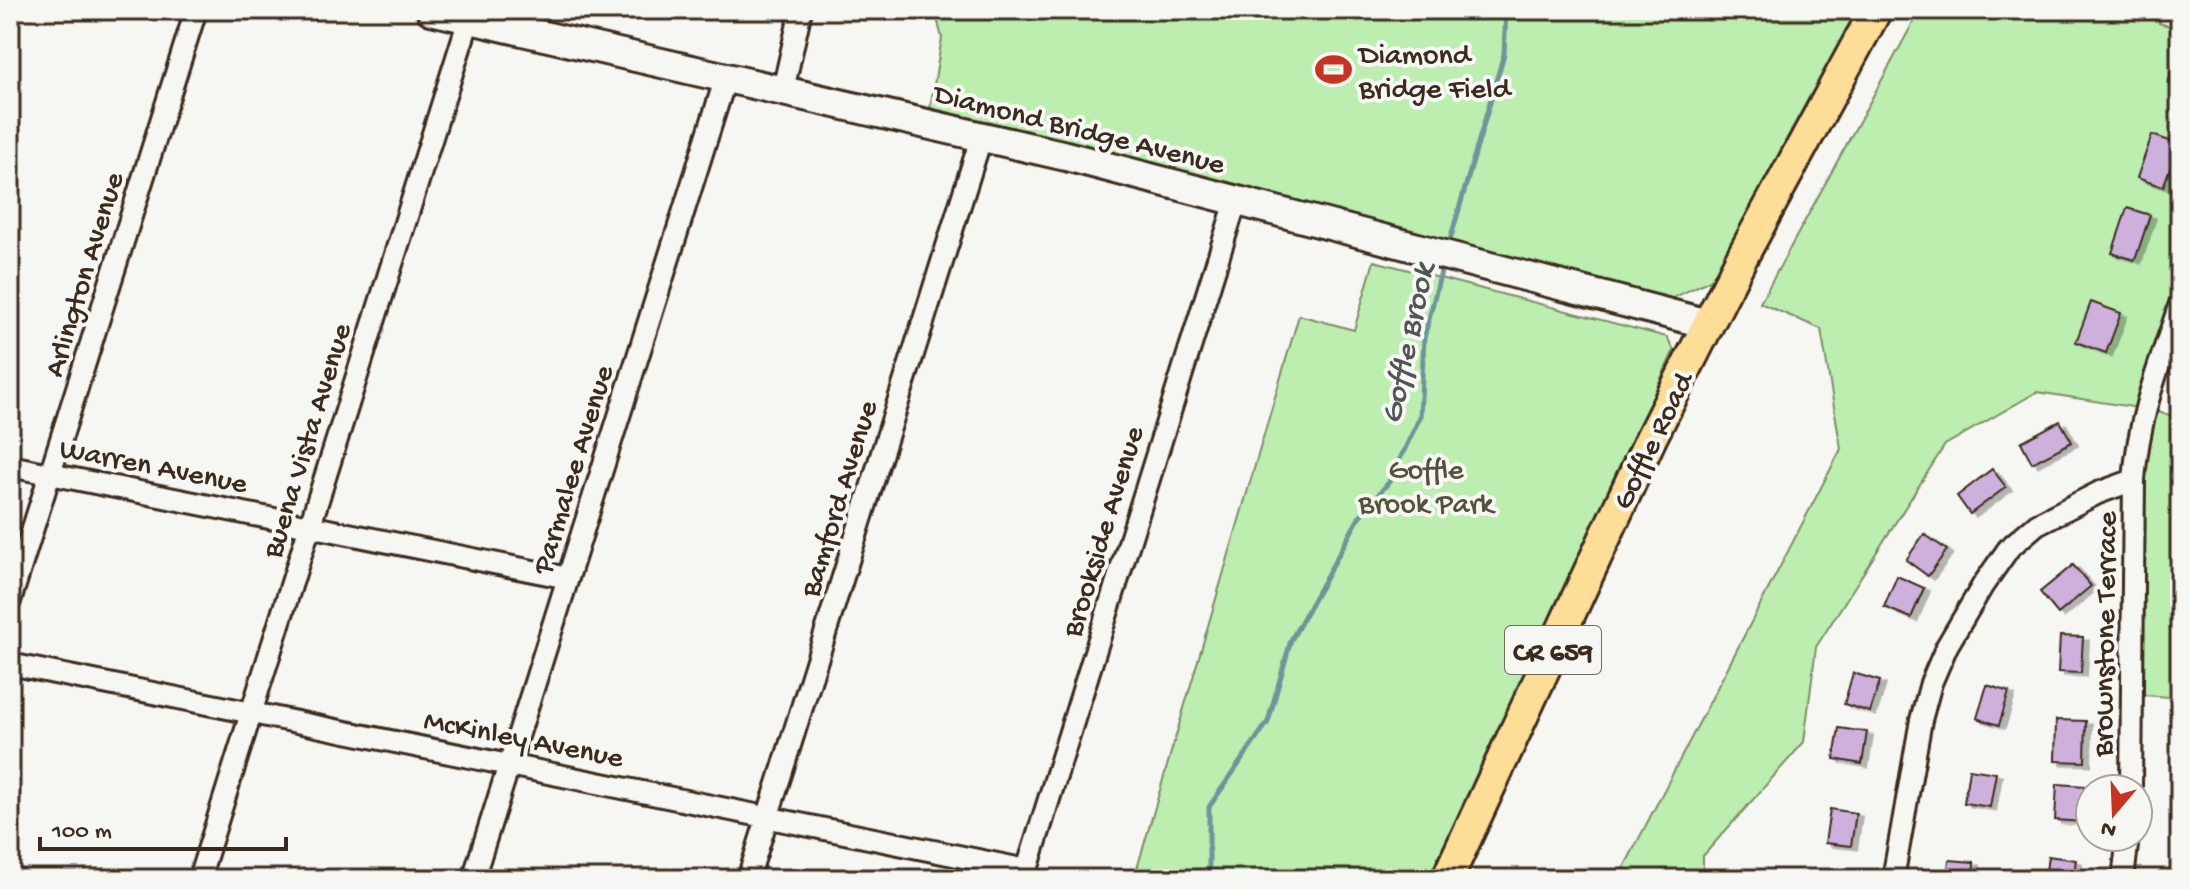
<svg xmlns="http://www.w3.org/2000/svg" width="2190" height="889" viewBox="0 0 2190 889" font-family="'Gochi Hand',sans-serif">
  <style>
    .green { fill: #bbeeaf; stroke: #7b8c66; stroke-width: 2 }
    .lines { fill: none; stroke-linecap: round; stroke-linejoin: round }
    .stream { stroke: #6e959c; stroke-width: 5 }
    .building { fill: #ceb0dd; stroke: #3b2a1e; stroke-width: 2; filter: url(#shadow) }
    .street-casing { stroke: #3b2a1e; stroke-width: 26 }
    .secondary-casing { stroke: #3b2a1e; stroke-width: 34 }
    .primary-casing { stroke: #3b2a1e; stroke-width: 36 }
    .street { stroke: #f6f6f2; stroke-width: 20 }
    .secondary { stroke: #f6f6f2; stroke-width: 28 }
    .primary { stroke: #fedd96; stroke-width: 30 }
    .labels { text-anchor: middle; stroke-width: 8; stroke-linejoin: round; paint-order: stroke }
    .shield { fill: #f6f6f2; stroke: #73675e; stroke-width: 2 }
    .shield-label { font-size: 28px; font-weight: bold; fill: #3b2a1e }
    .poi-label { font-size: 30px; fill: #3b2a1e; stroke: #f6f6f2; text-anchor: start }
    .street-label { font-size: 30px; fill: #3b2a1e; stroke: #f6f6f2 }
    .park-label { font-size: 30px; fill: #55513b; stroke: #f6f6f2 }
    .water-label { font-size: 32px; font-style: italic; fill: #505752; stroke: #f6f6f2 }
  </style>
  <defs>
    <filter id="shadow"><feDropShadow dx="6" dy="3.5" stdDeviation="0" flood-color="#0004"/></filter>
  </defs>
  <rect width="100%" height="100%" fill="#f6f6f2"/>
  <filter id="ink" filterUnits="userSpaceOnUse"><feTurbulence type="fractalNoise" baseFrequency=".0125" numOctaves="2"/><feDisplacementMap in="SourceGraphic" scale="16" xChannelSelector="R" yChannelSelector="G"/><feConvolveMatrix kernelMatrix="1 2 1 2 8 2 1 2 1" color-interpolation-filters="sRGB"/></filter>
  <g filter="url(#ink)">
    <!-- green -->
    <path class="green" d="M935 10H1865L1714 278 1669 300 1419 233 930 108 942 38Z
      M1920 10H2165L2159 23 2180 29V290L2139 408 2180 417V698L2132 694 2139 408 2037 392 1945 445 1816 647 1804 742 1703 856V879H1618L1841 449 1821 329 1760 303Z
      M1374 261 1667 337 1674 350 1431 879H1134L1299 315 1354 330Z"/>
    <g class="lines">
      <!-- stream -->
      <path class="stream" d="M1448 247 1504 54 1506 10
        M1209 879V807L1268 722 1291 640 1360 516 1389 482 1420 417 1424 338 1443 264"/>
    </g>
    <!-- building -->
    <path class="building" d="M2180 48V87L2168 83Z
      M2152 135 2179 144 2163 187 2137 178Z
      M2127 208 2150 215 2135 260 2112 253Z
      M2091 302 2121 313 2106 353 2076 342Z
      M2060 421 2072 442 2032 463 2021 442Z
      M1992 469 2006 487 1970 514 1957 496Z
      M1924 534 1947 550 1928 576 1906 560Z
      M2073 565 2091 586 2058 614 2040 592Z
      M1897 576 1924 588 1911 618 1884 607Z
      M2060 636 2083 637 2081 673 2058 672Z
      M1853 673 1880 681 1870 712 1844 704Z
      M1987 685 2009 692 1999 725 1977 718Z
      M2056 720 2086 721 2085 762 2055 761Z
      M1839 728 1867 732 1862 764 1834 759Z
      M1969 769 1996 773 1990 807 1964 803Z
      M2057 784 2085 786 2083 822 2055 820Z
      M1830 809 1856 813 1851 846 1825 843Z
      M2048 856 2076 860 2073 879H2045Z
      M1949 860 1974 862 1973 879H1947Z"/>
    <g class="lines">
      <defs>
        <path id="street" d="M783 90 801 10
          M10 466 568 578
          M10 601 196 10
          M10 664 1027 870
          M2131 789 2134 480C2139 413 2159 366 2180 304
          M199 879 469 19
          M473 879 726 77
          M748 879 982 135
          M1024 879 1236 201
          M1893 879 1921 720 1931 683 1947 646 1983 585 2009 548 2037 524 2098 493 2134 480
          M2123 879 2128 837"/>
        <path id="secondary" d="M431 10 1066 156 1708 324"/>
        <path id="primary" d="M1447 879 1651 438 1741 259 1876 10"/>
      </defs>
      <!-- street casing -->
      <use href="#street" class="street-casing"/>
      <!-- secondary casing -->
      <use href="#secondary" class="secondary-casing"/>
      <!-- primary casing -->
      <use href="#primary" class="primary-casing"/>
      <!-- street -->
      <use href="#street" class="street"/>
      <!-- secondary -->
      <use href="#secondary" class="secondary"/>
      <!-- primary -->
      <use href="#primary" class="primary"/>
    </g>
  </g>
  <!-- icons -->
  <defs>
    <symbol id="stadium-bare" viewBox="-9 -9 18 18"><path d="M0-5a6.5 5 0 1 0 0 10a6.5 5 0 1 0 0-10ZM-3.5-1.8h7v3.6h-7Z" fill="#c8321e" stroke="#f6f6f2" stroke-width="2.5" paint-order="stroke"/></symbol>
  </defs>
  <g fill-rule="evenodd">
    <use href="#stadium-bare" x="1308" y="44" width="51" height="51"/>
  </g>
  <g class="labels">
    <!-- shield labels -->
    <rect class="shield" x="1505" y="626" width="96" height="48" rx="6"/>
    <g class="shield-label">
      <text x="1553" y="660">CR 659</text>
    </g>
    <!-- poi labels -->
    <g class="poi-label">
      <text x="1359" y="63">Diamond<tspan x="1359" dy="34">Bridge Field</tspan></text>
    </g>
    <!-- street labels -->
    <g class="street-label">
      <text transform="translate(1080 127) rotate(14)" y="10">Diamond Bridge Avenue</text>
      <text transform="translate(82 274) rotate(-73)" y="10">Arlington Avenue</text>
      <text transform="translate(305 440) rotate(-73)" y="10">Buena Vista Avenue</text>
      <text transform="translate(1651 440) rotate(-64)" y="10">Goffle Road</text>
      <text transform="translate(154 464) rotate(11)" y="10">Warren Avenue</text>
      <text transform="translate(571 469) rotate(-73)" y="10">Parmalee Avenue</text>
      <text transform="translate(837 498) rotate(-73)" y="10">Bamford Avenue</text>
      <text transform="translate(1101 531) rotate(-73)" y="10">Brookside Avenue</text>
      <text transform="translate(2103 634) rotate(-89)" y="10">Brownstone Terrace</text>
      <text transform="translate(524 737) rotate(11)" y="10">McKinley Avenue</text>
    </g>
    <!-- park labels -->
    <g class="park-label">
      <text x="1426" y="478">Goffle<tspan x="1426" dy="34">Brook Park</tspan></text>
    </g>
    <!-- water labels -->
    <g class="water-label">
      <text transform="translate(1405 343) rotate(-78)" y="11">Goffle Brook</text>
    </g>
  </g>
  <!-- margin -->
  <rect width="2190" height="889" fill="none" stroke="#f6f6f2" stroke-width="40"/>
  <rect x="20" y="20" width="2150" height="849" fill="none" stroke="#3b2a1e" stroke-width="3" filter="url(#ink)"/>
  <!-- north arrow -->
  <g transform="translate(2114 813) rotate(199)"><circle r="38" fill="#f6f6f2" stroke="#aba49d" stroke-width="2"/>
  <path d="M0-6L14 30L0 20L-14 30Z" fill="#c8321e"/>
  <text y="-12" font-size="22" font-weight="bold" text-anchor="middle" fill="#3b2a1e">N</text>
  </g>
  <!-- scale -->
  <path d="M40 837v12h246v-12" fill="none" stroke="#3b2a1e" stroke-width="4"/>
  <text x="52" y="837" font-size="24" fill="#3b2a1e" stroke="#f6f6f2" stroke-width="6" paint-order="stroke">100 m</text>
</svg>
